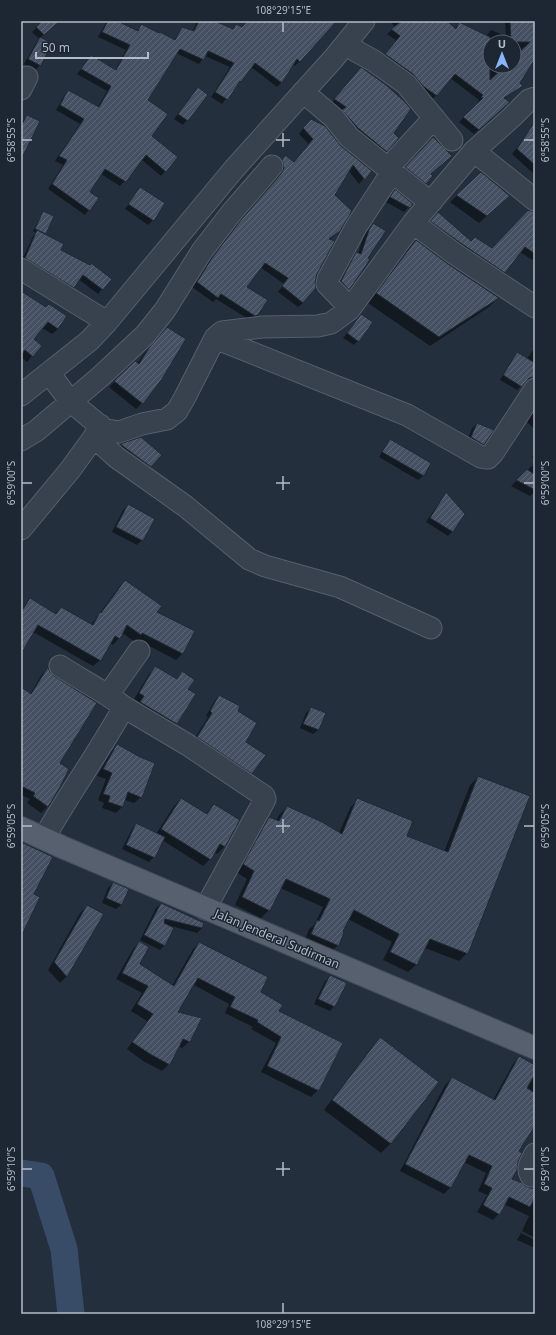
<svg xmlns="http://www.w3.org/2000/svg" width="556" height="1335" viewBox="0 0 556 1335" font-family="'Noto Sans',sans-serif">
  <style>
    .shadow { fill: #0007; fill-rule: evenodd }
    .lines { fill: none; stroke-linecap: round; stroke-linejoin: round }
    .river { stroke: #394c67; stroke-width: 27 }
    .building { fill: url(#building-hatch); stroke: #1f2835 }
    .minor-casing { stroke: #565f6c; stroke-width: 23 }
    .major-casing { stroke: #414a57; stroke-width: 24 }
    .minor { stroke: #38414e; stroke-width: 21 }
    .major { stroke: #56606e; stroke-width: 22 }
    .ticks { fill: none; stroke: #b4bcc9; stroke-width: 1.5 }
    .labels { text-anchor: middle; stroke-width: 3; stroke-linejoin: round; paint-order: stroke }
    .street-label { font-size: 12px; fill: #b4bcc9; stroke: #1d2633 }
    .neatline { fill: none; stroke: #b4bcc9; stroke-width: 1.5 }
    .ticks-label { font-size: 10px; text-anchor: middle; fill: #b4bcc9 }
  </style>
  <defs>
    <pattern id="building-hatch" width="6" height="6" patternUnits="userSpaceOnUse"><rect width="6" height="6" fill="#455162"/><path d="M-1 1l2-2M0 6l6-6M5 7l2-2" fill="none" stroke="#5d6877"/></pattern>
  </defs>
  <rect width="100%" height="100%" fill="#242f3e"/>
  <!-- shadow -->
  <path class="shadow" d="M44 21H59L40 38V65L35 70 24 64 36 43 39 39 32 32Z
    M107 21H114L136 31 142 26 174 40 183 28 192 32 197 21H214L232 29 236 25 241 28 247 21H337L295 66 293 64 281 83 277 87 251 67 222 104 211 97 230 67 205 56 199 64 176 53 147 100 150 136 165 171 161 176 142 160 120 186 101 174 89 192 98 198 85 215 48 189 63 165 55 161 80 124 56 110 64 96 68 92 97 108 107 91 77 74 91 57 115 71 126 50 98 37Z
    M390 21H445L454 29 460 23 486 36 491 30 506 36 505 21H517L516 32 510 38 514 39 523 21H535V60L534 59 518 83 521 86 504 99 497 113 474 134 459 122 479 103 478 102 479 100 450 78 432 100 382 59 397 41 387 34 395 27ZM490 42H514V66H490Z
    M356 73 393 133 398 138 381 156 331 104Z
    M198 89 187 120 183 125 174 119Z
    M27 116 21 158V122Z
    M306 125 341 147 371 171 359 184 348 170 334 196 339 231 329 240 316 273 303 303 298 307 278 292 284 284 260 267 246 287 257 315 250 320 216 299 213 302 192 287 207 264 237 226 276 180 279 173 281 161 285 156 293 163 309 144 299 134Z
    M525 138 535 150V175L512 154Z
    M429 142 430 175 432 176 421 187 402 172Z
    M481 174 502 202 479 223 450 202Z
    M140 188 153 220 148 225 125 209Z
    M395 191 412 204 404 212 386 202Z
    M43 213 45 234 44 235 59 251 111 279 98 294 78 279 69 292 21 262 33 236 36 233 33 231Z
    M535 213V257L532 260 520 252 499 277 426 226 433 219 471 242 492 250Z
    M373 224 348 289 344 293 337 286 352 258 356 253 358 254 364 235Z
    M416 241 447 264 498 298 489 307 430 346 368 303 407 250Z
    M21 292 58 329 52 334 42 328 33 339 32 356 27 362 21 357Z
    M361 315 358 341 354 345 343 338Z
    M161 334 142 403 136 409 109 387 135 362 137 364 143 355Z
    M535 347V372L527 382 524 383 517 390 500 380 513 358 517 353 527 359Z
    M535 408V430L527 422Z
    M477 424 483 444 479 449 467 442 472 428Z
    M140 438 161 455 146 471 116 450 121 445Z
    M390 440 430 463 423 476 418 480 379 457 386 445Z
    M535 453V459L532 457Z
    M535 463V492L530 496 511 486Z
    M446 494 452 532 448 536 426 522 442 498Z
    M128 506 154 519 142 540 137 545 112 532 123 510Z
    M125 581 156 612 194 632 182 654 176 660 136 639 134 641 122 633 119 638 113 645 110 643 100 660 93 666 33 632 21 652V610L30 599 54 614 61 608 91 625 119 587Z
    M155 668 176 680 182 672 187 690 195 694 176 724 170 730 135 708 139 702 134 699 149 674Z
    M48 669 59 764 58 789 47 807 41 813 27 803 30 799 21 795V689L30 694 42 674Z
    M219 696 236 711 245 742 252 773 247 777 193 741 208 717 206 716 215 700Z
    M311 708 325 714 318 730 313 734 300 728 306 713Z
    M117 745 141 797 134 803 125 800 122 807 116 813 102 808 104 803 98 800 106 779 97 776 111 752Z
    M478 777 467 953 459 961 425 948 416 965 408 972 383 960 392 942 348 919 342 932 338 945 330 953 304 942 309 929 314 925 323 907 280 888 269 910 261 918 235 905 247 879 236 872 261 826 269 818 276 821 279 815 287 807 339 833 350 808 357 800 406 837 444 852 470 785Z
    M181 799 205 815 214 805 239 821 224 847 217 854 214 852 210 859 203 866 162 840 154 857 149 862 122 849 132 829 136 825 156 834 174 806Z
    M113 883 127 890 121 905 116 909 102 903 108 888Z
    M161 904 203 924 202 928 197 933 167 925 173 929 164 946 160 950 140 940 156 908Z
    M87 906 102 915 66 977 60 983 48 970 80 913Z
    M139 942V965L172 986 193 949 199 943 260 992 278 1012 318 1090 311 1097 261 1072 276 1043 251 1029 253 1027 225 1013 229 1004 194 985 177 1013 201 1019 189 1042 182 1048 178 1046 169 1064 162 1071 143 1061 127 1049 147 1021 131 1011 142 993 116 979 133 949Z
    M330 976 334 1006 330 1011 314 1004 325 981Z
    M380 1039 437 1082 390 1144 381 1153 324 1110 371 1048Z
    M519 1057 535 1066V1125L517 1152 511 1179 524 1187 535 1190V1238L522 1231 529 1216 504 1204 499 1214 493 1220 477 1212 487 1195 478 1191 486 1173 464 1162 450 1188 444 1194 400 1171 445 1085 452 1078 493 1100 513 1064Z
    M521 1233 535 1240V1245L533 1247 517 1240Z"/>
  <g class="lines">
    <!-- river -->
    <path class="river" d="M21 1173 41 1176 64 1249 71 1314"/>
  </g>
  <!-- building -->
  <path class="building" d="M42 21H60L44 35 36 27Z
    M108 21H117L138 31 141 24 159 33 160 32 175 40 182 27 194 31 199 21H215L233 29 236 24 242 27 247 21H337L300 62 297 59 282 83 255 63 241 82 240 81 228 100 215 92 234 63 208 51 204 60 180 49 148 100 168 114 152 136 178 157 166 172 146 155 126 182 105 169 90 192 99 198 90 211 52 184 67 160 59 156 84 119 60 105 68 90 99 107 111 86 81 69 91 55 116 70 130 45 102 32Z
    M402 21H447L456 29 459 22 490 37V80L505 66H514V57L530 42H511L510 21H535V59L520 83 523 86 504 98 510 102 479 130 463 117 483 98 481 97 483 95 455 74 437 96 423 86 413 74 385 54 400 36 391 29Z
    M40 37 52 43 41 66 28 59Z
    M361 67 386 85 404 101 411 109 394 133 399 138 387 152 358 128 342 110 346 107 334 99Z
    M198 87 208 95 188 121 178 114Z
    M27 115 40 121 21 160V126Z
    M311 119 325 126 341 146 372 171 365 180 353 165 335 195 352 211 340 231 329 239 335 241 317 274 315 282 316 288 303 303 282 286 288 278 265 263 247 287 268 300 258 315 255 316 221 294 218 298 197 282 212 258 241 220 281 174 284 168 282 160 285 155 294 162 313 139 303 128Z
    M535 121V165L517 149Z
    M433 137 452 156 431 174 433 176 426 184 405 167Z
    M481 172 510 196 487 216 456 195Z
    M140 187 165 203 154 221 128 204Z
    M395 189 413 204 410 208 390 197Z
    M528 210 535 212V254L525 247 505 273 462 244 430 221 438 212 471 241 475 237 492 248Z
    M43 211 54 216 46 234 35 229Z
    M373 223 386 231 368 258 370 259 363 270 349 290 341 281 356 252 361 254 369 230Z
    M37 230 64 244 61 250 90 265 91 263 112 279 103 290 83 275 74 288 25 258Z
    M416 240 448 264 499 298 439 337 376 293Z
    M21 291 46 307 49 304 67 316 58 329 48 322 34 339 42 346 33 357 25 350 21 355Z
    M361 314 373 322 359 342 347 333Z
    M167 327 186 339 162 379 143 404 114 381 135 361 139 364 149 348Z
    M517 352 535 363V377L529 378 522 387 503 375Z
    M477 423 494 430 484 445 471 437Z
    M141 437 162 455 151 467 120 444Z
    M390 439 431 463 424 476 382 452Z
    M527 469 535 475V490L516 480Z
    M446 492 465 514 453 532 430 518Z
    M128 504 155 519 143 541 116 527Z
    M125 580 162 606 157 612 195 631 183 654 142 633 141 635 127 625 120 639 115 636 101 661 38 625 21 654V612L30 598 56 614 61 607 93 625 100 612 101 613Z
    M155 666 177 679 182 671 195 680 188 689 196 694 177 724 140 702 144 696 139 693Z
    M48 667 50 672 54 676 97 703 60 763 69 769 59 789 48 807 33 796 35 793 21 786V687L31 694Z
    M219 695 240 706 238 711 257 723 246 742 266 755 252 774 197 737 212 713 210 711Z
    M311 707 326 713 319 730 303 724Z
    M117 744 140 757 155 763 142 798 128 792 123 807 108 802 110 796 103 794 112 773 103 769Z
    M478 776 530 796 468 954 430 939 417 965 390 952 399 934 354 910 343 931 344 932 339 946 311 934 317 920 319 921 330 899 286 879 270 911 242 897 254 871 243 864 269 817 279 821 287 806 322 822 342 834 357 798 413 821 407 836 448 852Z
    M181 798 207 814 214 804 240 820 225 847 220 844 211 860 161 829Z
    M136 823 165 837 155 858 126 845Z
    M21 842 53 857 34 894 40 897 21 937Z
    M113 882 129 889 122 905 106 898Z
    M161 903 204 923 202 928 165 919 164 923 174 928 165 946 144 935Z
    M87 905 104 914 67 977 54 962Z
    M139 941 149 947 140 964 174 986 199 942 268 977 261 992 283 1005 279 1011 343 1043 319 1091 267 1066 281 1037 257 1022 258 1020 230 1007 235 997 198 978 178 1012 202 1018 190 1042 183 1039 170 1065 150 1054 132 1042 153 1014 137 1004 148 986 122 973Z
    M330 975 347 983 335 1007 318 999Z
    M380 1037 439 1082 391 1144 332 1100Z
    M519 1056 535 1065V1074L527 1088 535 1093V1126L519 1151 522 1153 518 1162 517 1170 512 1179 522 1183 525 1186 535 1189V1197L530 1207 509 1197 500 1215 483 1205 492 1188 484 1184 492 1166 469 1155 451 1188 405 1164 452 1077 495 1100Z"/>
  <g class="lines">
    <defs>
      <path id="minor" d="M347 42 356 51 374 61 406 84 452 140
        M21 89 27 77
        M303 92 334 118 349 137 426 199 432 201
        M474 151 535 200
        M388 168 434 118
        M413 223 455 254 535 307
        M21 269 107 322
        M350 308 327 284 328 279 356 227 392 172
        M215 338 407 415 481 457 488 458 493 453 535 389
        M49 373 70 401 105 430 119 432 142 424 167 419 177 411 184 399 215 338 222 332 262 327 318 326 331 323 349 310 413 223 474 151 512 117 529 100 535 98
        M21 395 89 341 107 322 234 169 334 58 364 21
        M94 437 116 457 185 506 249 559 265 566 340 587 431 628
        M21 440 36 431 100 377 145 335 165 310 202 251 232 212 272 166
        M21 529 70 470 94 437 100 425
        M108 695 139 651
        M124 707 188 745 264 796 265 799 263 803 205 909
        M44 838C69 794 99 752 124 707 104 691 81 680 60 666
        M535 1154C531 1162 526 1167 531 1176H535"/>
      <path id="major" d="M21 828 62 847 535 1048"/>
    </defs>
    <!-- minor casing -->
    <use href="#minor" class="minor-casing"/>
    <!-- major casing -->
    <use href="#major" class="major-casing"/>
    <!-- minor -->
    <use href="#minor" class="minor"/>
    <!-- major -->
    <use href="#major" class="major"/>
  </g>
  <!-- ticks -->
  <path class="ticks" d="M283 22V32M283 133V147M22 140H32M276 140H290M524 140H534M283 476V490M22 483H32M276 483H290M524 483H534M283 819V833M22 826H32M276 826H290M524 826H534M283 1162V1176M22 1169H32M276 1169H290M524 1169H534M283 1303V1313"/>
  <g class="labels">
    <!-- street labels -->
    <g class="street-label">
      <text transform="translate(277 939) rotate(23)" y="4">Jalan Jenderal Sudirman</text>
    </g>
  </g>
  <!-- border -->
  <rect width="556" height="1335" fill="none" stroke="#1d2633" stroke-width="44"/>
  <!-- north arrow -->
  <g transform="translate(502 54)"><circle r="19" fill="#1d2633" stroke="#59626f"/>
  <path d="M0-3L7 15L0 10L-7 15Z" fill="#8ab4f8"/>
  <text y="-6" font-size="11" font-weight="bold" text-anchor="middle" fill="#b4bcc9">U</text>
  </g>
  <!-- scale -->
  <path d="M36 52v6h112v-6" fill="none" stroke="#b4bcc9" stroke-width="2"/>
  <text x="42" y="52" font-size="12" fill="#b4bcc9" stroke="#1d2633" stroke-width="3" paint-order="stroke">50 m</text>
  <rect x="22" y="22" width="512" height="1291" class="neatline"/>
  <g class="ticks-label">
    <text x="283" y="14">108°29'15"E</text>
    <text transform="translate(11 140) rotate(-90)" y="4">6°58'55"S</text>
    <text transform="translate(545 140) rotate(-90)" y="4">6°58'55"S</text>
    <text transform="translate(11 483) rotate(-90)" y="4">6°59'00"S</text>
    <text transform="translate(545 483) rotate(-90)" y="4">6°59'00"S</text>
    <text transform="translate(11 826) rotate(-90)" y="4">6°59'05"S</text>
    <text transform="translate(545 826) rotate(-90)" y="4">6°59'05"S</text>
    <text transform="translate(11 1169) rotate(-90)" y="4">6°59'10"S</text>
    <text transform="translate(545 1169) rotate(-90)" y="4">6°59'10"S</text>
    <text x="283" y="1328">108°29'15"E</text>
  </g>
</svg>
